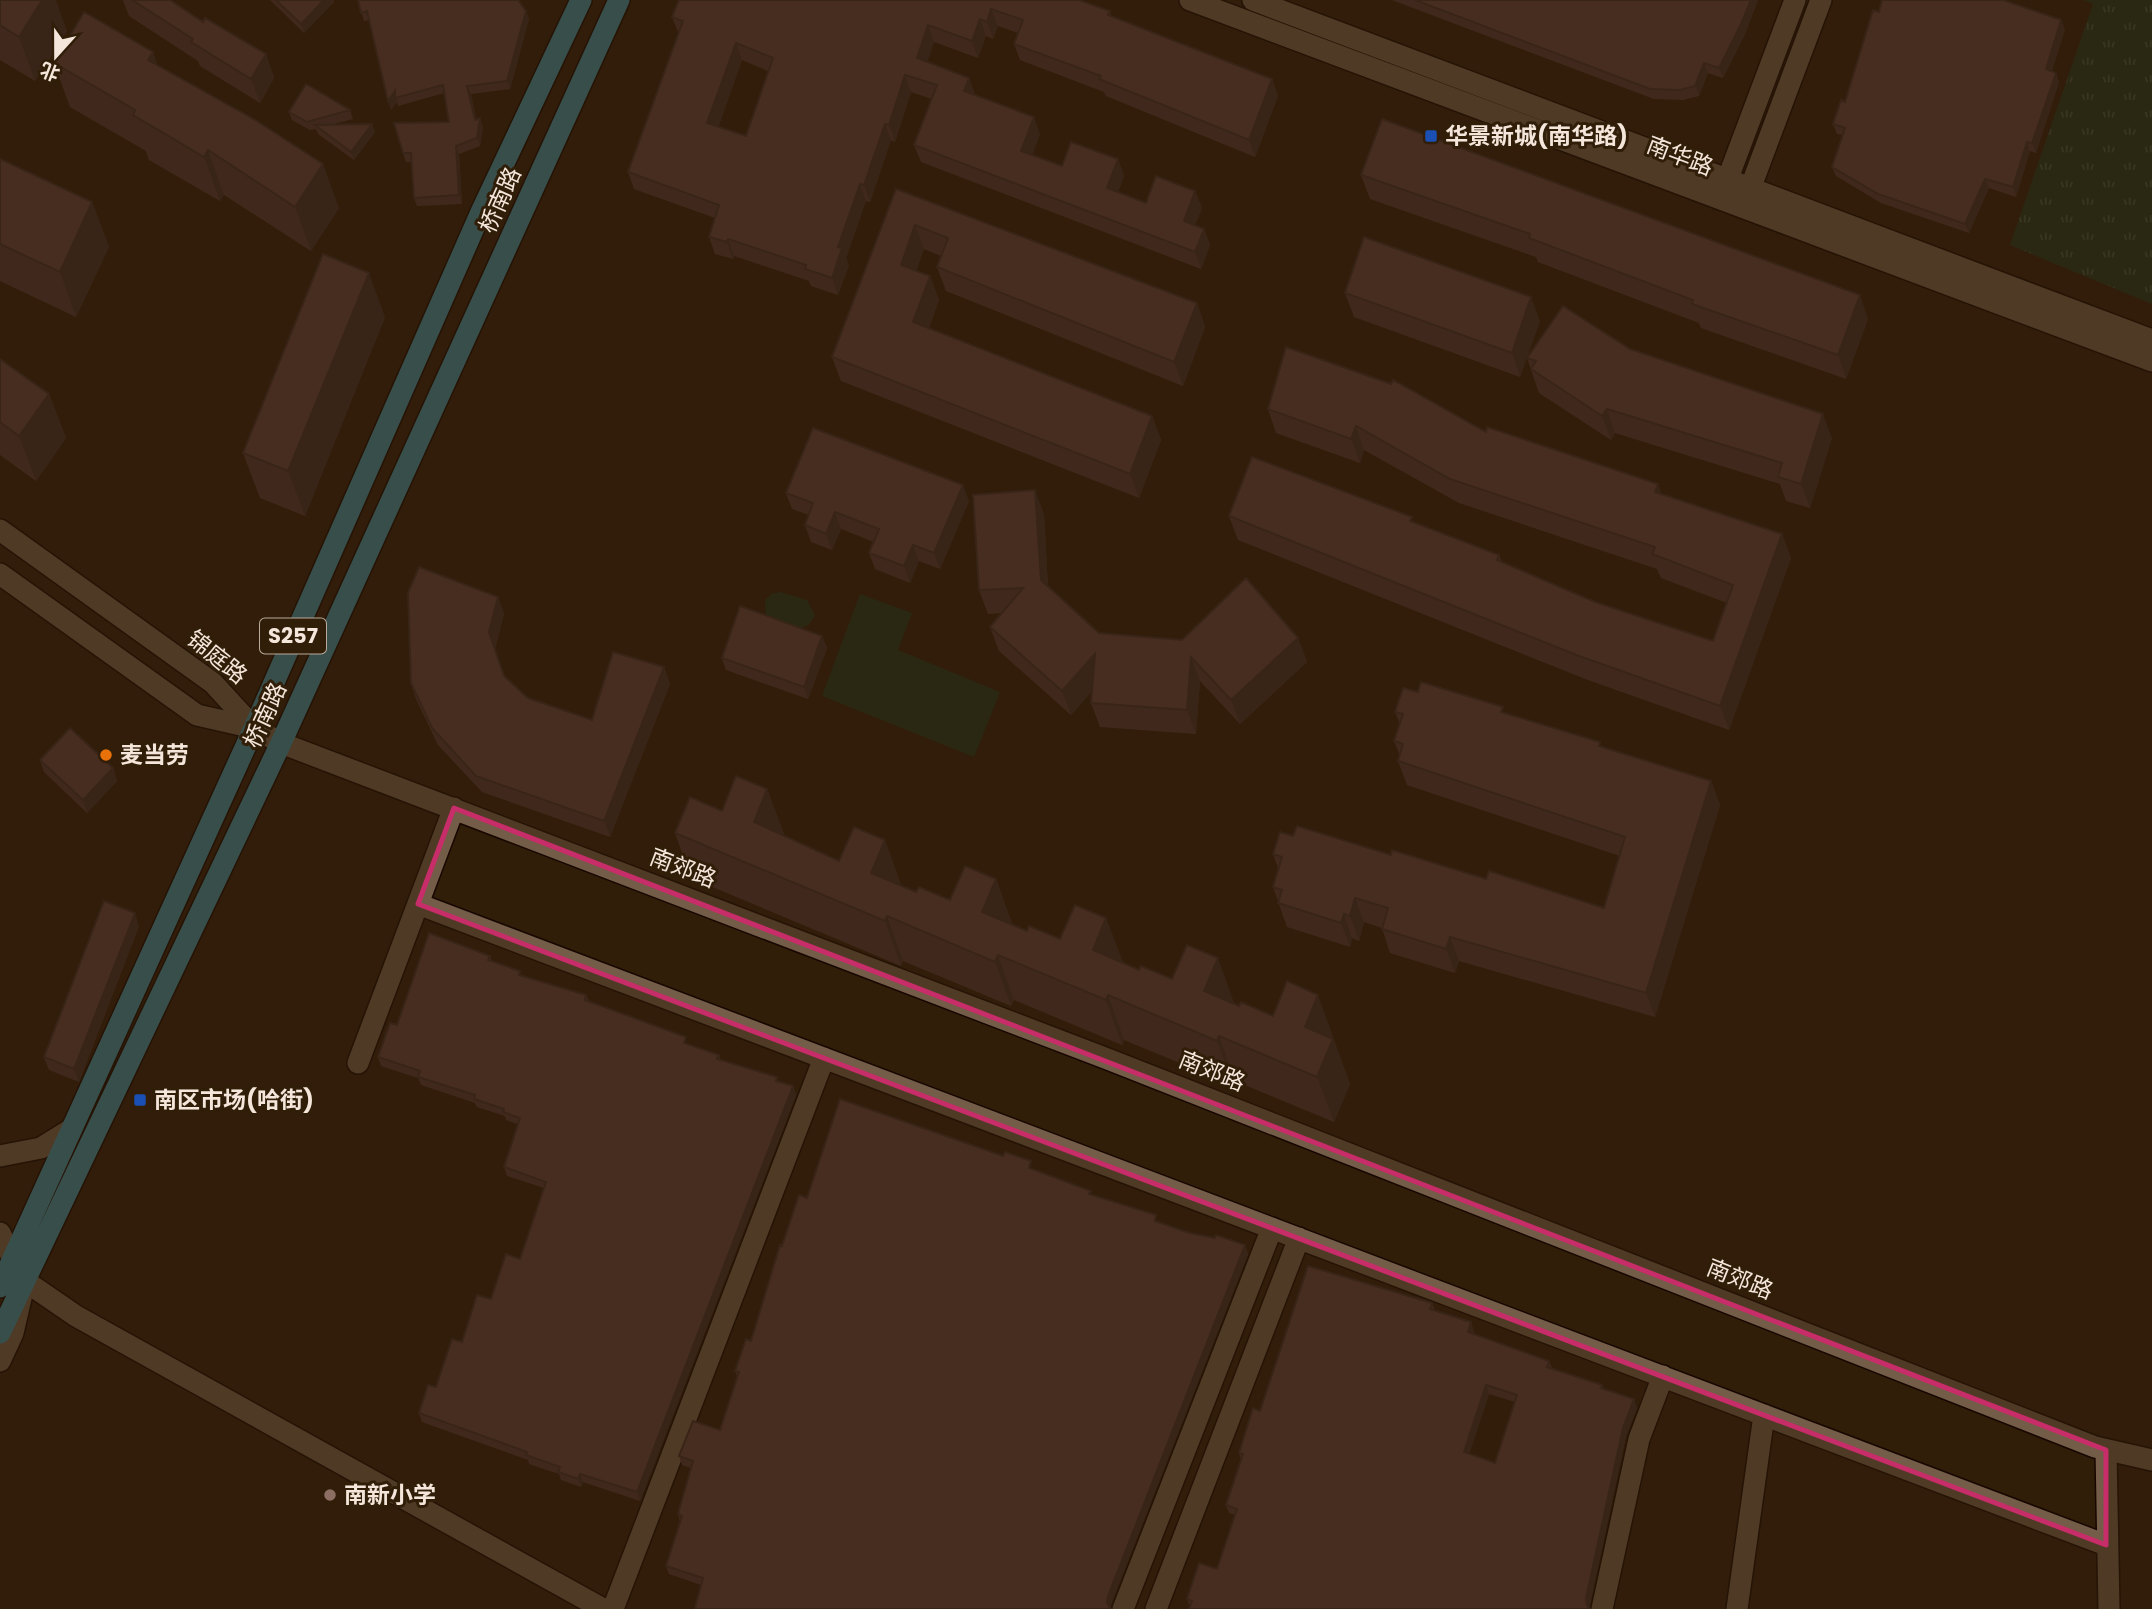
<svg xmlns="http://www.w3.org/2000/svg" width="2152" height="1609" viewBox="0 0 2152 1609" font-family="Poppins,'Noto Sans SC',sans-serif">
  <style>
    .grass { fill: url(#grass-tufts) }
    .garden { fill: #233620 }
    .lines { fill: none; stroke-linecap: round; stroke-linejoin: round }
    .street-casing { stroke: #180700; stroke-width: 24 }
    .secondary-casing { stroke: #180700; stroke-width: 24 }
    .primary-casing { stroke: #180700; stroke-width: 24 }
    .street { stroke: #745d48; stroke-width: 21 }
    .secondary { stroke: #745d48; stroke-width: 21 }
    .primary { stroke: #408b9a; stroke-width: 21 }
    .wall { fill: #533834; fill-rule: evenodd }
    .shaded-wall { fill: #432e2a }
    .building { fill: #60413c; stroke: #432e2a; stroke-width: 2; fill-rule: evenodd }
    .marked { fill: none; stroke: #c72d68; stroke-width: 5; stroke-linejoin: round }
    .transit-dot { fill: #1a4fb4; stroke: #311e09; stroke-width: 2.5 }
    .food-dot { fill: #e8710a; stroke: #311e09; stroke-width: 2.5 }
    .education-dot { fill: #8d6e63; stroke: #311e09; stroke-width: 2.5 }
    .labels { text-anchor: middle; stroke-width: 6; stroke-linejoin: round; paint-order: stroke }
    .shield { fill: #311e09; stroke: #baaa9b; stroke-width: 2 }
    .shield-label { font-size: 21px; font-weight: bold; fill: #f4e6da }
    .poi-label { font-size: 23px; font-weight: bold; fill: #f4e6da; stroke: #311e09; text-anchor: start }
    .street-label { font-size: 23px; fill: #f4e6da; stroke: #311e09 }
  </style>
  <defs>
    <pattern id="grass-tufts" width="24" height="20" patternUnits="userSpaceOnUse" patternTransform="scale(1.75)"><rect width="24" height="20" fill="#233620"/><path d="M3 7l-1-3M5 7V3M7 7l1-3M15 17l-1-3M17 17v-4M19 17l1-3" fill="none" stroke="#445340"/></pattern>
  </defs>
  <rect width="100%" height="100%" fill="#311e09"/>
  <!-- grass -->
  <path class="grass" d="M2084 0H2152V304L2010 245 2093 4Z"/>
  <!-- garden -->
  <path class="garden" d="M780 592 807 600 815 615C805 639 783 624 766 617L765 600 771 594Z
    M860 594 912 613 898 650 1000 692 974 757 822 696Z"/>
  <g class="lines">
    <defs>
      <path id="street" d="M1722 194 1795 0
        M1744 205 1821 0
        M0 530 213 683 254 728
        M0 574 197 715 254 728 281 743 1105 1058 2095 1447 2152 1460
        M418 904 2106 1545
        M358 1063 454 808
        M0 1156 41 1148 70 1130
        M0 1233 13 1259
        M0 1361 13 1333 25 1281 76 1316 603 1609
        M2106 1450 2109 1609
        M613 1609 824 1058
        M1123 1609 1272 1228
        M1156 1609 1299 1238
        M1602 1609 1639 1439 1663 1376
        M1737 1609 1764 1415"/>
      <path id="secondary" d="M1190 0 2152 361
        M1253 0 2152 340"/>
      <path id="primary" d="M0 1287 254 728 481 212 581 0
        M0 1333 281 743 619 0"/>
    </defs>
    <!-- street casing -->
    <use href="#street" class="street-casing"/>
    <!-- secondary casing -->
    <use href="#secondary" class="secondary-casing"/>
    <!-- primary casing -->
    <use href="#primary" class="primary-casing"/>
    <!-- street -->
    <use href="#street" class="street"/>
    <!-- secondary -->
    <use href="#secondary" class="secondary"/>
    <!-- primary -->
    <use href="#primary" class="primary"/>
  </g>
  <!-- wall -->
  <path class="wall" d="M0 0 67 31 35 81 0 60Z
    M123 0H170L203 22 266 54 274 78 260 103 200 66 198 61 129 16Z
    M270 0H333L334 2 304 33Z
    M358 0 526 11 529 19 510 89 471 94 476 119 483 127 480 146 459 154 462 204 417 206 414 198 412 162H406L403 153 449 122 444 93 398 106 397 102 391 110 369 20 364 21Z
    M679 0 1110 11 1111 16 1272 79 1278 96 1255 157 1106 96 1104 92 1020 60 1014 44 1018 33 998 26 993 39 986 36 978 58 934 42 927 62 969 78 975 95 1040 134 1032 155 1062 166 1118 159 1124 176 1118 192 1146 203 1195 191 1202 208 1195 225 1204 229 1210 245 1201 269 921 162 914 145 932 99 911 92 895 142 891 140 870 202 866 201 846 258 849 265 838 295 811 286 809 281 734 256 733 259 715 254 709 237 715 218 634 189 628 172 679 34 672 17ZM742 60 768 71 746 136 718 127Z
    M1392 0H1758L1745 34 1723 78 1708 73 1699 96 1683 100 1654 99Z
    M1879 12 2065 29 2052 71 2059 82 2036 153 2030 151 2016 197 1989 188 1969 233 1881 203 1836 176 1832 167 1843 135 1837 134 1833 124 1845 102Z
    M153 52 157 65 339 208 311 251 224 195 220 201 149 160 146 151 70 107 54 63Z
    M350 110 353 119 330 125 375 132 354 160 318 134 316 129 310 130 292 120 289 112Z
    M0 159 92 202 109 247 76 317 0 281Z
    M1361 175 1868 319 1846 379 1701 328 1699 323 1538 262 1536 257 1370 199Z
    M896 189 1197 303 1205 327 1183 386 946 291 937 267 941 256 924 249 916 271 930 276 939 300 929 328 1152 416 1161 440 1139 498 841 381 832 357Z
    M1345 293 1540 321 1520 377 1354 317Z
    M385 317 305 516 260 498 243 453Z
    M1630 349 1832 438 1810 508 1786 501 1780 484 1615 433 1611 440 1539 393 1527 358Z
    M0 359 49 394 66 438 36 481 0 455Z
    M1268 409 1486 432 1662 494 1782 534 1791 558 1729 730 1588 680 1238 540 1229 516 1414 522 1499 555 1502 562 1595 602 1713 641 1727 603 1661 578 1657 569 1459 503 1364 450 1360 463 1276 433Z
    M786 493 969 501 940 569 919 561 910 583 875 569 869 553 874 542 841 529 832 550 811 542 805 525 809 515 792 509Z
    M1044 514 1048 587 1099 633 1182 640 1298 638 1307 662 1240 724 1200 681 1196 734 1100 727 1091 703 1092 691 1071 715 999 651 990 627 1002 613 988 614 979 590Z
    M498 597 504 614 495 649 504 676 528 698 592 720 664 667 670 684 610 837 482 792 438 745 416 699 411 683Z
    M822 636 827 648 808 699 726 670 722 658Z
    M1418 692 1505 713 1601 747 1711 781 1720 805 1655 1017 1459 961 1455 973 1390 953 1382 928 1364 922 1359 941 1352 938 1350 947 1287 927 1273 887 1278 868 1273 854 1293 836 1391 855 1604 908 1620 856 1407 785 1398 761 1400 756 1394 741 1400 724 1395 712Z
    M40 760 113 768 117 781 87 813 44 772Z
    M767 789 784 834 783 836 839 861 885 840 901 885 916 892 950 900 996 879 1012 924 1027 931 1060 939 1106 918 1122 963 1139 970 1172 979 1234 1004 1273 1016 1334 1039V1041L1350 1084 1334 1122 1235 1081 1233 1085 1124 1040 1122 1045 1014 1000 1011 1006 903 961 901 966 691 878 675 833Z
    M139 926 79 1082 49 1070 44 1057Z
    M490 956 492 961 522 976 586 995 589 1001 689 1045 719 1055 721 1060 793 1086 796 1095 640 1501 583 1482 581 1487 561 1480 559 1474 529 1464 528 1460 422 1422 419 1413 436 1387 462 1342 520 1259 544 1188 507 1176 504 1167 518 1124 506 1120 505 1116 477 1107 475 1103 421 1085 418 1078 381 1066 378 1057Z
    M1034 1169 1092 1195 1159 1222 1190 1233 1245 1245 1248 1254 1111 1604V1609H696L701 1585 669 1574 666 1566 680 1522 678 1514 691 1468 682 1465 679 1456 720 1430 737 1376 735 1371 751 1341 782 1246 807 1198Z
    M1432 1303 1435 1311 1474 1331 1473 1334 1549 1361 1552 1368 1602 1385 1604 1389 1637 1408 1626 1436 1589 1608 1190 1607 1187 1599 1217 1569 1235 1515 1229 1513 1226 1505 1241 1460 1239 1453 1260 1411ZM1489 1394 1515 1402 1495 1463 1469 1454Z"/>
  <!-- shaded-wall -->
  <path class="shaded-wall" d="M42 0H56L67 31 35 81 19 37Z
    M324 0H333L334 2 304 33 301 24Z
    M1751 0H1758L1745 34 1723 78 1719 68Z
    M991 9 998 26 993 39 987 22Z
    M526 11 529 19 510 89 507 81Z
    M980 19 986 36 978 58 972 41Z
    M2061 20 2065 29 2049 79 2046 69Z
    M928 25 934 42 923 75 917 58Z
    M736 43 742 60 714 140 707 123Z
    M153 52 169 97 148 60Z
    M266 54 274 78 260 103 251 79Z
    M1704 63 1708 73 1699 96 1695 86Z
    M2056 73 2059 82 2036 153 2032 143Z
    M905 75 911 92 895 142 889 125Z
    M969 78 975 95 964 91Z
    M1272 79 1278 96 1255 157 1249 140Z
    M467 86 471 94 478 128 475 120Z
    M395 91 397 102 391 110 388 101Z
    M1034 117 1040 134 1028 167 1021 151Z
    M480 118 483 127 480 146 477 138Z
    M372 124 375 132 354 160 351 152Z
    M885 124 891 140 870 202 864 185Z
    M2027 142 2030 151 2016 197 2013 187Z
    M456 146 459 154 462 204 459 195Z
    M208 150 224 195 220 201 204 157Z
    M1118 159 1124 176 1113 205 1107 188Z
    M323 164 339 208 311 251 295 207Z
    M1985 179 1989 188 1969 233 1965 224Z
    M860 184 866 201 846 258 849 265 838 295 832 278 838 247Z
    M1195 191 1202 208 1190 238 1184 221Z
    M92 202 109 247 76 317 60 272Z
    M915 225 924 249 909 289 901 265Z
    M1204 229 1210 245 1201 269 1195 252Z
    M728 239 734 256 733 259 727 242Z
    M369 273 385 317 305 516 288 471Z
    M930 276 939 300 922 346 913 322Z
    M1860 295 1868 319 1846 379 1838 355Z
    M1531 297 1540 321 1520 377 1512 353Z
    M1197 303 1205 327 1183 386 1174 362Z
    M49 394 66 438 36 481 19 436Z
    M1607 409 1615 433 1611 440 1602 416Z
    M1823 414 1832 438 1810 508 1801 484Z
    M1152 416 1161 440 1139 498 1130 474Z
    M1356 426 1364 450 1360 463 1351 439Z
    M1658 484 1667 508 1655 492Z
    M963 485 969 501 940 569 934 553Z
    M1035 490 1044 514 1049 604 1041 580Z
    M835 512 841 529 832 550 826 534Z
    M1782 534 1791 558 1729 730 1720 706Z
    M913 545 919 561 910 583 904 566Z
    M498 597 504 614 495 649 489 632Z
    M822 636 827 648 808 699 804 687Z
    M1298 638 1307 662 1240 724 1231 700Z
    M1095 654 1103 678 1071 715 1062 691Z
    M1191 657 1200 681 1196 734 1187 710Z
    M664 667 670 684 610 837 604 821Z
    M113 768 117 781 87 813 83 800Z
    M1711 781 1720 805 1655 1017 1646 993Z
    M767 789 784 834 770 867 754 822Z
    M885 840 901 885 887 917 871 873Z
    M996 879 1012 924 999 957 982 912Z
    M1355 898 1364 922 1359 941 1350 916Z
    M135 913 139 926 79 1082 74 1069Z
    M1344 914 1352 938 1350 947 1341 923Z
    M887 916 903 961 901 966 885 921Z
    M1106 918 1123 962 1109 995 1093 950Z
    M1450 937 1459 961 1455 973 1446 949Z
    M998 955 1014 1000 1011 1006 995 962Z
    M1218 958 1234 1003 1221 1036 1204 991Z
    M1108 995 1124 1040 1122 1045 1106 1000Z
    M1318 995 1350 1084 1334 1122 1317 1077 1305 1027Z
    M1219 1036 1235 1081 1233 1085 1217 1041Z
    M793 1086 796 1095 640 1501 637 1492Z
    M1245 1245 1248 1254 1111 1604 1110 1609 1107 1603 1108 1596Z
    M1471 1322 1474 1331 1471 1340 1468 1332Z
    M1486 1385 1489 1394 1467 1461 1464 1452Z
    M1634 1399 1637 1408 1626 1436 1589 1609 1587 1605 1586 1598 1623 1428Z
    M580 1474 583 1482 581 1487 578 1479Z"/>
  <!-- building -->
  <path class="building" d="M0 0H42L19 37 0 25Z
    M132 0H170L203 22 205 18 266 54 251 79 191 42 193 39Z
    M276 0H324L301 24Z
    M358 0H518L526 11 507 81 467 86 475 120 480 118 477 138 456 146 459 195 414 198 411 153H403L394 123 449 122 443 85 395 98V91L388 101 367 11 361 13Z
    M679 0H1079L1110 11 1108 15 1272 79 1249 140 1099 79 1101 76 1014 44 1023 20 991 9 987 22 980 19 972 41 928 25 917 58 969 78 964 91 1034 117 1021 151 1062 166 1071 142 1118 159 1107 188 1146 203 1156 176 1195 191 1184 221 1204 229 1195 252 914 145 937 85 905 75 889 125 885 124 864 185 860 184 838 247 842 248 832 278 805 269 806 265 728 239 727 242 709 237 719 205 628 172 683 21 672 17ZM736 43 773 58 746 136 707 123Z
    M1415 0H1751L1741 24 1719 68 1704 63 1695 86 1680 90 1650 89Z
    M1882 0H2003L2061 20 2046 69 2056 73 2032 143 2027 142 2013 187 1985 179 1965 224 1878 194 1832 167 1845 128 1833 124 1841 100 1845 102 1873 10 1879 12Z
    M84 12 153 52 148 60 257 121 323 164 295 207 208 150 204 157 133 115 135 110 54 63Z
    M306 84 350 110 307 122 289 112Z
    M1382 119 1860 295 1838 355 1692 304 1693 300 1529 238 1530 234 1361 175Z
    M372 124 351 152 315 125Z
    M0 159 92 202 60 272 0 244Z
    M896 189 1197 303 1174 362 937 267 948 238 915 225 901 265 930 276 913 322 1152 416 1130 474 832 357Z
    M1364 237 1531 297 1512 353 1345 293Z
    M323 254 369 273 288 471 243 453Z
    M1563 306 1630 349 1823 414 1801 484 1778 477 1782 463 1607 409 1602 416 1531 369 1536 361 1527 358Z
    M1286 347 1391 384 1393 380 1486 432 1487 427 1658 484 1655 492 1782 534 1720 706 1579 656 1229 516 1252 457 1412 517 1410 521 1499 555 1497 560 1595 602 1713 641 1733 585 1652 554 1655 547 1450 479 1356 426 1351 439 1268 409Z
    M0 359 49 394 19 436 0 422Z
    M813 428 963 485 934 553 913 545 904 566 869 553 879 529 835 512 826 534 805 525 813 503 786 493Z
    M1035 490 1041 580 1099 633 1182 640 1246 578 1298 638 1231 700 1191 657 1187 710 1091 703 1095 654 1062 691 990 627 1023 588 979 590 973 495Z
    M419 567 498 597 489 632 504 676 528 698 592 720 613 652 664 667 604 821 476 776 432 728 411 683 408 593Z
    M740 606 822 636 804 687 722 658Z
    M1421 682 1503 707 1501 712 1600 742 1599 746 1711 781 1646 993 1450 937 1446 949 1382 929 1388 908 1355 898 1350 916 1344 914 1341 923 1278 903 1282 890 1273 887 1282 857 1273 854 1280 832 1293 836 1297 826 1391 855 1392 850 1486 879 1489 871 1604 908 1625 837 1398 761 1403 744 1394 741 1403 714 1395 712 1403 688 1418 692Z
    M70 728 113 768 83 800 40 760Z
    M736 776 767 789 754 822 839 861 854 827 885 840 871 873 916 892 919 887 950 900 965 866 996 879 982 912 1027 931 1029 926 1060 939 1075 905 1106 918 1093 950 1139 970 1141 966 1172 979 1187 945 1218 958 1204 991 1239 1006 1241 1002 1273 1016 1287 981 1318 995 1305 1027 1333 1039 1317 1077 1219 1036 1217 1041 1108 995 1106 1000 998 955 995 962 887 916 885 921 675 833 690 797 722 811Z
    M104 901 135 913 74 1069 44 1057Z
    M429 933 490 956 488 960 520 971 519 975 586 995 585 1000 686 1037 684 1043 719 1055 717 1059 777 1077 776 1081 793 1086 637 1492 580 1474 578 1479 558 1472 560 1467 526 1455 527 1452 419 1413 428 1385 436 1387 452 1339 462 1342 477 1295 491 1299 506 1254 520 1259 546 1182 504 1167 520 1118 503 1112 504 1109 474 1099 475 1095 418 1077 420 1071 378 1057 390 1023 397 1025Z
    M840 1099 1003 1156 1005 1152 1031 1161 1029 1168 1091 1191 1089 1194 1156 1215 1155 1221 1190 1233 1215 1238 1216 1235 1245 1245 1108 1596 1107 1603 1111 1609H697L695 1608 703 1578 666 1566 682 1516 678 1514 693 1461 679 1456 693 1421 720 1430 739 1372 735 1371 746 1339 751 1341 780 1245 782 1246 799 1195 807 1198Z
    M1308 1266 1432 1303 1430 1309 1471 1322 1468 1332 1549 1361 1547 1367 1602 1385 1601 1388 1634 1399 1623 1428 1586 1598 1587 1605 1590 1609H1189L1192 1601 1187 1599 1199 1563 1217 1569 1237 1509 1226 1505 1243 1454 1239 1453 1253 1408 1260 1411ZM1486 1385 1517 1395 1495 1463 1464 1452Z"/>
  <!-- marked area -->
  <path d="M0 0H2152V1609H0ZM454 808 2106 1450V1545L418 904Z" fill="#311e09" fill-opacity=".55" fill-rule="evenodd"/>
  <path class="marked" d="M454 808 2106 1450V1545L418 904Z"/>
  <!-- markers -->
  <g class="transit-dot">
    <rect x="1424" y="129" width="14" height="14" rx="3.5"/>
    <rect x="133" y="1093" width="14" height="14" rx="3.5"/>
  </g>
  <circle class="food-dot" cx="106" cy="755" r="7"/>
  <circle class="education-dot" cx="330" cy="1495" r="7"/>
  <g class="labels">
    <!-- shield labels -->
    <rect class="shield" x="260" y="618.5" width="66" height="35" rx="5"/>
    <g class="shield-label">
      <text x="293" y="643">S257</text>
    </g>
    <!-- poi labels -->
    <g class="poi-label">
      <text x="1445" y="144">华景新城(南华路)</text>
      <text x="120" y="763">麦当劳</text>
      <text x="154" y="1108">南区市场(哈街)</text>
      <text x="344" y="1503">南新小学</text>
    </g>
    <!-- street labels -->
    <g class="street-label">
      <text transform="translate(1680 156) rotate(21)" y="8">南华路</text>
      <text transform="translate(500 200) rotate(-66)" y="8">桥南路</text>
      <text transform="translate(217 657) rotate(39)" y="8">锦庭路</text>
      <text transform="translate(265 715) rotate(-65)" y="8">桥南路</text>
      <text transform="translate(683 868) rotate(21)" y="8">南郊路</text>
      <text transform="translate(1212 1071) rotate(22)" y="8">南郊路</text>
      <text transform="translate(1740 1279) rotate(22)" y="8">南郊路</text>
    </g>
  </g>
  <!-- north arrow -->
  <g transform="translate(56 56) rotate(201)" stroke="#311e09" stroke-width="5" paint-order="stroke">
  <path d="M0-5L12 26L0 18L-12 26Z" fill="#f4e6da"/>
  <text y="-10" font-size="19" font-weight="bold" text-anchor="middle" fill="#f4e6da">北</text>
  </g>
</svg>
